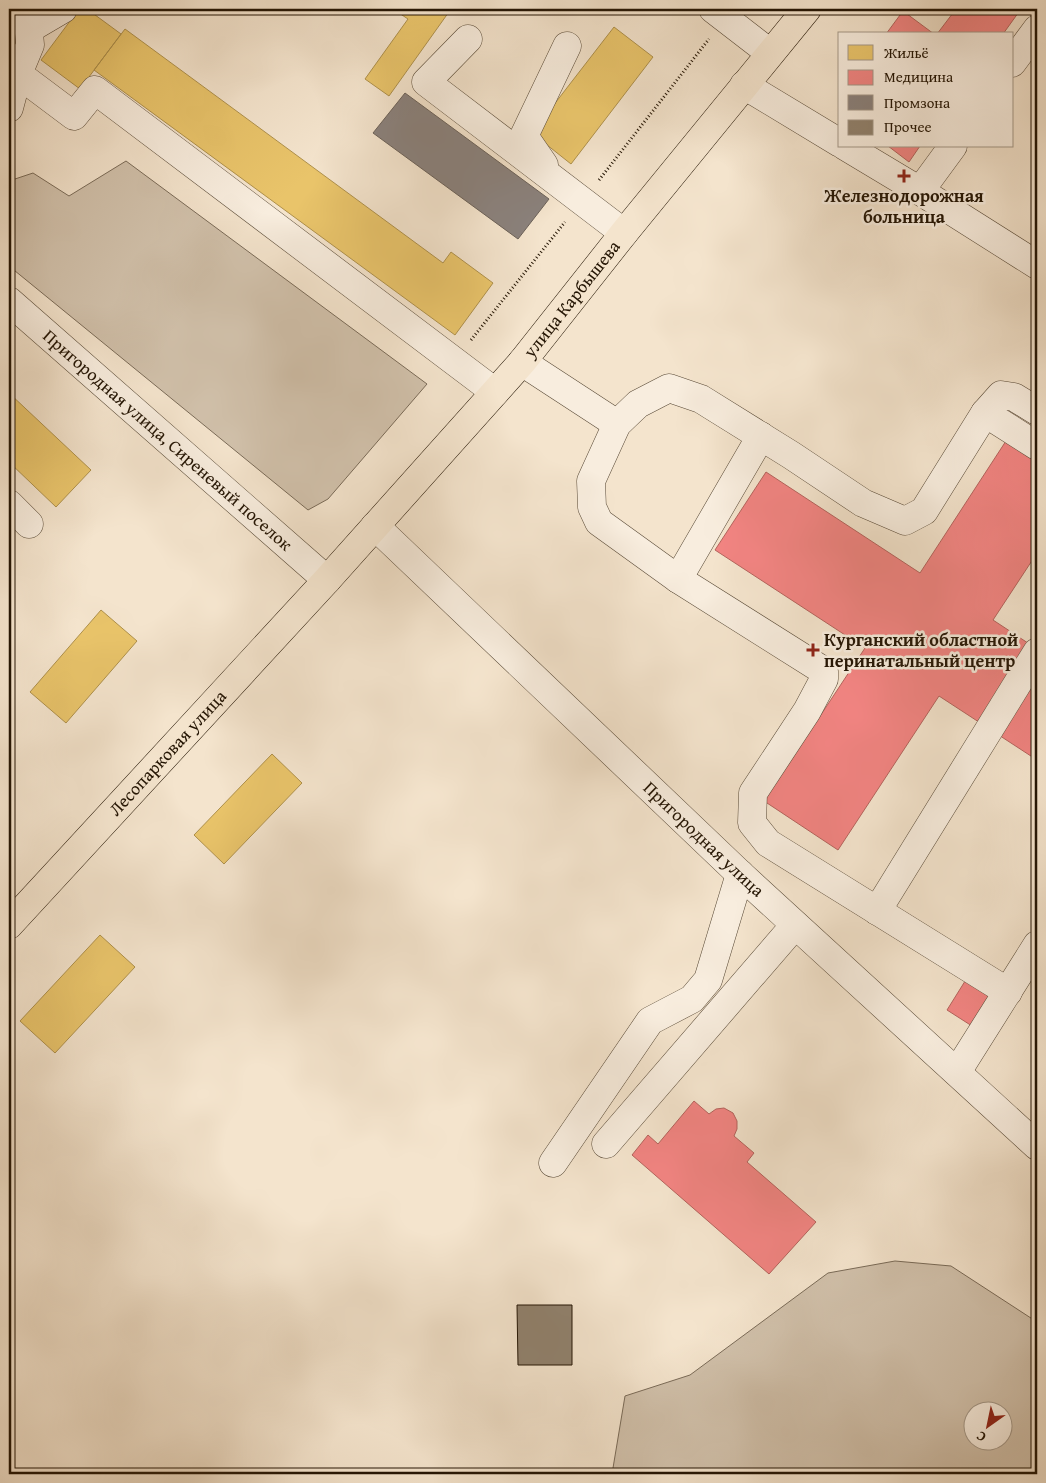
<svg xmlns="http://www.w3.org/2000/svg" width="1046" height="1483" viewBox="0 0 1046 1483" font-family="'Gentium Book Plus',serif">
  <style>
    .green { fill: #d1c1ab; stroke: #7a6b58; fill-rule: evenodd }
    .homes { fill: #e9c46a; stroke: #ae904b }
    .health { fill: #f28482; stroke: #b4635c }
    .industry { fill: #8a817c; stroke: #6b6158 }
    .building { fill: #90816d; stroke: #241504 }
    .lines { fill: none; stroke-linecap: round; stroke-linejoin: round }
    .minor-casing { stroke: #584936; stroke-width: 29 }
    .major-casing { stroke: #241504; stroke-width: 29 }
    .path { stroke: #241504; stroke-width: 3; stroke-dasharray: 1 2.5; stroke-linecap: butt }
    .minor { stroke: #f8edde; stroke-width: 28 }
    .major { stroke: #f4e4cd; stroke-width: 28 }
    .poi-dot { fill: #8f2418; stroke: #f8edde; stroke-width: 2 }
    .labels { text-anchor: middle; stroke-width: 5; stroke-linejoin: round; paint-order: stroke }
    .poi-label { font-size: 18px; font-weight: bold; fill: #241504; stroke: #f8edde }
    .street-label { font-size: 18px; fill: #241504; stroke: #f8edde }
  </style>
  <rect width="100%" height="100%" fill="#f4e4cd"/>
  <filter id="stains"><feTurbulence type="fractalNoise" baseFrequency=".004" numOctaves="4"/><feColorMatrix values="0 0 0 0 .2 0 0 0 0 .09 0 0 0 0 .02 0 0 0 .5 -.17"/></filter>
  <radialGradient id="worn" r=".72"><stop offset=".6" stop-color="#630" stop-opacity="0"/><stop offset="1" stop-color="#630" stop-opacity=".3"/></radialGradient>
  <!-- green -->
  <path class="green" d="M126 161 427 384 328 499 308 510 9 266V181L33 173 69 196Z
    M895 1261 951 1266 1037 1322V1474H612L625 1396 690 1375 828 1273ZM974 1410H1004V1440H974Z"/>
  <!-- homes -->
  <path class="homes" d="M79 9H87L121 34 80 89 41 60Z
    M393 9H451L389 96 365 79 408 19Z
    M614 27 653 57 571 164 532 133Z
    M125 29 443 263 451 252 493 283 455 335 94 70Z
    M9 393 91 470 56 507 9 462Z
    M101 610 137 641 66 723 30 692Z
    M272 754 302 783 224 864 194 835Z
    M100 935 135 967 55 1053 20 1021Z"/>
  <!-- health -->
  <path class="health" d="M956 9H1021L1003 34H937Z
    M903 11 934 34H886Z
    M888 146H920L909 162Z
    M1019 421 1037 432V553L993 620 1037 649V760L939 696 838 850 764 801 865 648 715 550 766 472 920 573Z
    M967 978 992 994 972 1026 947 1010Z
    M694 1101 709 1114 716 1109 724 1108 733 1113 737 1121V1129L734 1136 754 1153 747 1162 816 1222 769 1274 632 1155 648 1135 658 1144Z"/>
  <!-- industry -->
  <path class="industry" d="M405 93 549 199 518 239 373 133Z"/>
  <!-- building -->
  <path class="building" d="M517 1305H572V1365H518Z"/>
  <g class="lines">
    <defs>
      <g id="minor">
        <path d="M713 9 770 53"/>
        <path d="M29 29 63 9"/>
        <path d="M468 39 426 82 624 233"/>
        <path d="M1012 63 1037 29"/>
        <path d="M18 74 74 116 95 90 495 392"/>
        <path d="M744 85 840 143"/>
        <path d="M9 108 18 74 30 45 27 9"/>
        <path d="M845 146 920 191"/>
        <path d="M953 146 920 191 1037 265"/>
        <path d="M544 165 524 136 567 46"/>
        <path id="s1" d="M9 301 327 580"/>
        <path d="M522 362 617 424"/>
        <path d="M985 413 1037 446"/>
        <path d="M9 504 29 524"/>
        <path id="s2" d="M375 526 740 874 1037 1146"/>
        <path d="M678 579 761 436"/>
        <path d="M877 911 1037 652"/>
        <path d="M1008 992 768 843 752 823 753 793 807 711 824 679V671L678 579 599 522 592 507 591 481 617 424 638 404 669 388 701 399 791 455 863 503 905 521 924 511 985 413 1001 395 1014 397 1037 411"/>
        <path d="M957 1072 1037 945"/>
        <path d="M606 1144 795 925"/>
        <path d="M553 1163 650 1021 692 999 708 980 740 874"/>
      </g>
      <g id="major">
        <path id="s3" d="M9 925 327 580 522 362 624 233 807 9"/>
      </g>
    </defs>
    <!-- minor casing -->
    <use href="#minor" class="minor-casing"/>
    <!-- major casing -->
    <use href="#major" class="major-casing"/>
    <!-- path -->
    <path class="path" d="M599 180 709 39
      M471 340 565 222"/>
    <!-- minor -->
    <use href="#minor" class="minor"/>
    <!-- major -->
    <use href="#major" class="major"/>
  </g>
  <!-- markers -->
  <g class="poi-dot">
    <path d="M901.5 168.5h5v5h5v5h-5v5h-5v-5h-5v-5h5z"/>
    <path d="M810.5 642.5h5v5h5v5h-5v5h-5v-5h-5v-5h5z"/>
  </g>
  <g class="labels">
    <!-- poi labels -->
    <g class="poi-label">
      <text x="904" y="202">Железнодорожная<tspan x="904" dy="21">больница</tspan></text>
      <text x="824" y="646" text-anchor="start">Курганский областной<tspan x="824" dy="21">перинатальный центр</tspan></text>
    </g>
    <!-- street labels -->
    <g class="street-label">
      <text dy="6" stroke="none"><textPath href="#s3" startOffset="842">улица Карбышева</textPath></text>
      <text dy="6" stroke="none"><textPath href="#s1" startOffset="211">Пригородная улица, Сиреневый поселок</textPath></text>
      <text dy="6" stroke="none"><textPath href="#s3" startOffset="234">Лесопарковая улица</textPath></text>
      <text dy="6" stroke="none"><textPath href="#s2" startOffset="454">Пригородная улица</textPath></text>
    </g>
  </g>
  <!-- margin -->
  <rect width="1046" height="1483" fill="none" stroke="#f4e4cd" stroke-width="30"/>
  <rect x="10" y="10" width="1026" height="1463" fill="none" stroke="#241504" stroke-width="2.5"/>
  <rect x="15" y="15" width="1016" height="1453" fill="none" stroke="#241504"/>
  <!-- legend -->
  <rect x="838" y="32" width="175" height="115" fill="#f8edde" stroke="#a39787"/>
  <rect x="848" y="45" width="25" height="15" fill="#e9c46a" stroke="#a39787"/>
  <text x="884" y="58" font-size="15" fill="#241504">Жильё</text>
  <rect x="848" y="70" width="25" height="15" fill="#f28482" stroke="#a39787"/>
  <text x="884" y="82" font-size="15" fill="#241504">Медицина</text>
  <rect x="848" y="95" width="25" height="15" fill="#8a817c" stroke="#a39787"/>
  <text x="884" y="108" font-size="15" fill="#241504">Промзона</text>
  <rect x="848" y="120" width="25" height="15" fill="#90816d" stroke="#a39787"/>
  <text x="884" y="132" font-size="15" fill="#241504">Прочее</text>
  <!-- north arrow -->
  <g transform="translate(988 1426) rotate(213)"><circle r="24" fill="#f8edde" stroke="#a39787"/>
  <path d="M0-4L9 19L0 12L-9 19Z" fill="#8f2418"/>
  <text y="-8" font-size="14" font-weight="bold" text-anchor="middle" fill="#241504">С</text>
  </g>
  <rect width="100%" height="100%" filter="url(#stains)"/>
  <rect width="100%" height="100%" fill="url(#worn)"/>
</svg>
